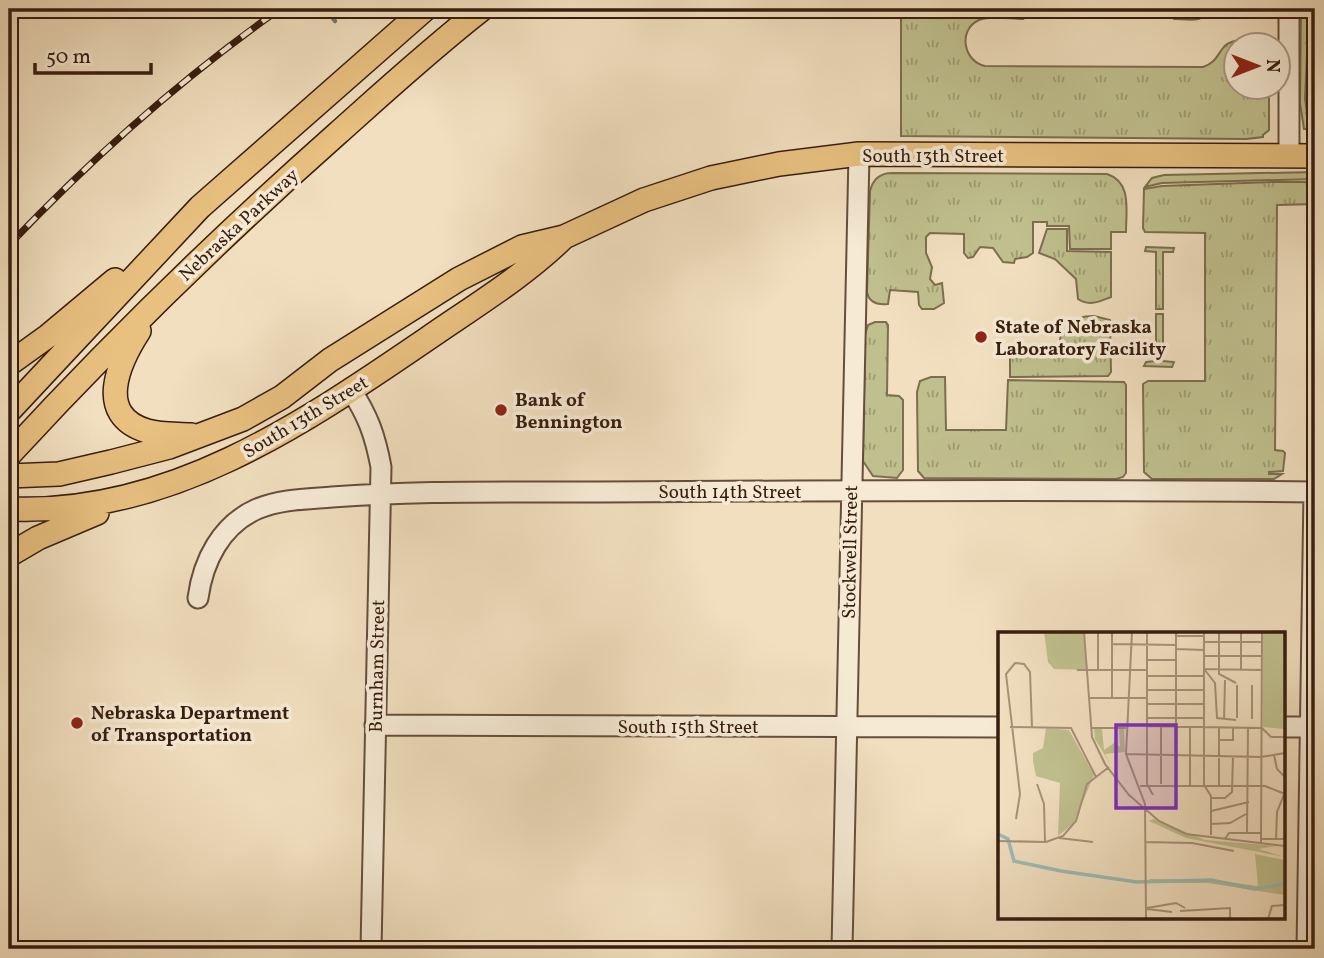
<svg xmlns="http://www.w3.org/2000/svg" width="1324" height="958" viewBox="0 0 1324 958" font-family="Vollkorn,serif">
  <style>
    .grass { fill: url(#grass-tufts); stroke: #7c6e4e; stroke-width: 2 }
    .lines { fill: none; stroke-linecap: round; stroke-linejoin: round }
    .stream { stroke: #737c73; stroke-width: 4.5 }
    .minor-casing { stroke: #664e3b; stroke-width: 23 }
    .major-casing { stroke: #371d0f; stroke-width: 26 }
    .minor { stroke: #f6ead5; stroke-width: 19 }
    .major { stroke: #e8c080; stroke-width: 23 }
    .rail-casing { stroke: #371d0f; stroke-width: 7 }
    .rail { stroke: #f6ead5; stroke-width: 4.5; stroke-dasharray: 13; stroke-linecap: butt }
    .poi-dot { fill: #8f2418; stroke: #f6ead5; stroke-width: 2.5 }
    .labels { text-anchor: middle; stroke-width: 7; stroke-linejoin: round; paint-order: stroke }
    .street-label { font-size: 19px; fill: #371d0f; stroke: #f6ead5 }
    .poi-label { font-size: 19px; font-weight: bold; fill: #371d0f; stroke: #f6ead5; text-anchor: start }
    .inset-river { fill: none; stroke: #9bbcb6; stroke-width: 3.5 }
    .inset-road { fill: none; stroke: #a79179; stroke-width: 2 }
    .view { fill: #7b2cbf; fill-opacity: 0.15; stroke: #7b2cbf; stroke-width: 3.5 }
    .inset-edge { fill: none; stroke: #371d0f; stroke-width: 3.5 }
  </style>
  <defs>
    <pattern id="grass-tufts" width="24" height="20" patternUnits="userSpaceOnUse" patternTransform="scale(1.75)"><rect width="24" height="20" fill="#c0c08e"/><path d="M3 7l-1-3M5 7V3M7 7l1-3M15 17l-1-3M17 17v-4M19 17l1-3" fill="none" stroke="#9d9b72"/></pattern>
  </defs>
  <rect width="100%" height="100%" fill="#f1dfbf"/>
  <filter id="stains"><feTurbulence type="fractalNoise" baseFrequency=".00286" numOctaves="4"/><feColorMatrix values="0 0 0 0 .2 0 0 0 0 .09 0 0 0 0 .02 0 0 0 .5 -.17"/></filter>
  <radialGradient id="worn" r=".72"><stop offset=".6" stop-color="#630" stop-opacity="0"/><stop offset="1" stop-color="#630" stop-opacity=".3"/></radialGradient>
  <!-- grass -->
  <path class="grass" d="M901 9H1020L1023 19C1010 19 991 15 979 20 957 30 964 62 985 66L1203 67C1215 63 1216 57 1223 48 1231 37 1253 39 1266 41L1269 42V45L1236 46V88H1269V130L1263 135V137L1246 139 901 136Z
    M1168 9H1210C1205 24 1186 19 1174 19Z
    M1301 9H1309L1305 99 1309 129H1304L1300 103Z
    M1315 172V179L1162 183 1145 187 1152 178 1164 175Z
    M892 173 1107 174C1132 182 1126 210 1126 232H1111V249H1070L1069 226H1047V222H1033V253L1027 257 1015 259 1014 263 1003 262 993 248 980 247 973 257 968 258 964 253V234L930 233 926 237V253L932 267 930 279 935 285 942 283 944 303 934 309H922L919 305 918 292 890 290 888 304C878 305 869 303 867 292L870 191C873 179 880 173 892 173Z
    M1273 182H1315V204L1277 205 1275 450 1283 451 1285 453 1283 471 1269 472V474H1282L1274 479H1152L1144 472 1143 384 1148 381H1205V233L1145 232 1143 228 1144 189 1162 186Z
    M1047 229H1067V251L1111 252V297C1100 301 1089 307 1078 299L1076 279 1055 259 1039 253Z
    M1146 247 1174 248 1173 252H1163V309H1156V252L1145 251Z
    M1156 314H1163V361L1174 362 1172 367 1144 366 1146 362 1156 361Z
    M1094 316 1110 320 1111 372 1108 376 1010 377V352C1024 353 1038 356 1052 355L1058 350 1061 335 1075 331C1080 318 1078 316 1094 316Z
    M875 322H886L888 325 887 395 899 396 903 400V470L897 478 873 476 863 461 865 335 868 325Z
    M931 377H945L946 430H1006L1008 380 1124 382 1126 385V473L1123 477 1116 479 924 478 918 471 917 392 920 381Z"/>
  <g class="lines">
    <!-- stream -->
    <path class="stream" d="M326 9 335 21"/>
    <defs>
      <path id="minor" d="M1289 9V156
        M351 390C368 416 375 435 381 467L371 949
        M198 598C203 561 221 525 257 509 281 499 307 499 332 497 409 491 485 492 562 492 813 491 1064 489 1315 492
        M375 725 1000 727
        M1284 727H1311
        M842 949 859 154
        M1307 949 1314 492"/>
      <path id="major" d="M139 331C119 362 94 415 147 431 161 435 177 434 191 435
        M9 364 48 336 115 280
        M9 411 200 207 425 9
        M9 455C113 342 223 235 338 133 385 91 432 48 482 9
        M9 476 59 474 111 462 169 447 243 419 282 397 330 360 459 279 522 247 564 237 644 200 711 178 779 164 859 154 1315 156
        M9 509C168 516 301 425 427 339 473 307 523 277 563 238
        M9 555 38 538 97 513"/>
    </defs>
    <!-- minor casing -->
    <use href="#minor" class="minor-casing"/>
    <!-- major casing -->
    <use href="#major" class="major-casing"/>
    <!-- minor -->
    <use href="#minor" class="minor"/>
    <!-- major -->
    <use href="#major" class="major"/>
    <defs>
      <path id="rail" d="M9 245C92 158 182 78 280 9"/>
    </defs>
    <!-- rail casing -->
    <use href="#rail" class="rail-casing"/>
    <!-- rail -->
    <use href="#rail" class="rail"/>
  </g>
  <!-- markers -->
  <g class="poi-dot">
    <circle cx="981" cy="337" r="7"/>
    <circle cx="501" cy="410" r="7"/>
    <circle cx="77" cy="723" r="7"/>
  </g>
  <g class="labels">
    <!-- street labels -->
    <g class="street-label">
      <text x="933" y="162">South 13th Street</text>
      <text transform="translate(238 224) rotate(-43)" y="7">Nebraska Parkway</text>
      <text transform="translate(305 416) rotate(-31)" y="7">South 13th Street</text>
      <text x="730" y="498">South 14th Street</text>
      <text transform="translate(849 552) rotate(-89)" y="7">Stockwell Street</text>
      <text transform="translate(376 666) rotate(-89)" y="7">Burnham Street</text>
      <text x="688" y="733">South 15th Street</text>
    </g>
    <!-- poi labels -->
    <g class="poi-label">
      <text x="995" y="333">State of Nebraska<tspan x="995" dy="22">Laboratory Facility</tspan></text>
      <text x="515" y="406">Bank of<tspan x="515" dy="22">Bennington</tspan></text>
      <text x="91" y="719">Nebraska Department<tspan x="91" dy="22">of Transportation</tspan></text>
    </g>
  </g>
  <!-- overview -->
  <g transform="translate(998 632)">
    <rect width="287" height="287" fill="#f1dfbf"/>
    <path d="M265 0H287V97L265 95ZM48 96 71 98 96 143 76 191 60 204 62 151 38 144 35 129V121L45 116ZM96 96 104 97 106 118 116 111 122 115 121 97H126L127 120 107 122 113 133 97 107ZM156 187 207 208 279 214 261 217 287 225 188 206 151 189Z" fill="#c0c08e"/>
    <path d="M46 0H85L90 38 56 37 50 30ZM257 222 287 228V263L210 251H152V247H210L260 254Z" fill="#c0c08e"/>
    <path class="inset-river" d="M0 202 10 207 16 229 63 239 139 250 213 248 256 257 287 252"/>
    <path class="inset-road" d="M86 0 94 105 107 132 131 163 161 189 188 202 287 214M134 0 128 122 147 172 148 287M149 0V152L155 163M206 0V153L213 164V203M221 0V42L238 51M178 4H206M206 10H264M114 12 178 13M178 17 207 18M206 24H264M149 28H178M206 37 217 51 219 86 238 88M206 37 264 38M79 38H149M100 38V0M243 38V0M149 44H206M149 58H206M91 66H149M114 66V0M149 72H206M149 86H206M239 86V53M254 87V53M226 88 227 48M149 94 264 96 273 105H287M12 95 73 96 98 145M93 96H128M221 108H235V96M128 122 263 125 287 121M276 123 279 137 287 145M39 152 46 172 47 210M163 152V94M178 152V0M192 153V95M221 153V95M142 154H267L287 162M22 162 8 42 17 31 26 32 32 40 34 95M213 166H227L234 160 235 124M213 179 251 170M18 187 22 162M213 192 232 191 248 182M249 201 250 96M61 206 95 210M227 207 231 201H264M264 207H287M278 208 279 180 287 160M0 209 48 210 65 204 78 189 89 152 111 135M147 210 194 211 236 219M263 213 264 0M149 276 178 271 187 276M149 277 174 280M182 279 232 276V287M270 287 274 274 287 273"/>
    <path class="view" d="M118 93H178V176H118Z"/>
    <rect width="287" height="287" class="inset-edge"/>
  </g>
  <!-- margin -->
  <rect width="1324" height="958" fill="none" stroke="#f1dfbf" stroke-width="35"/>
  <rect x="10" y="10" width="1303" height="937" fill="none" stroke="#371d0f" stroke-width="3.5"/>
  <rect x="18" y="18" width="1289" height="923" fill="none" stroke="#371d0f" stroke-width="2"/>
  <!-- north arrow -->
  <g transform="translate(1257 66) rotate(90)"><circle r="33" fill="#f6ead5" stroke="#aa9886" stroke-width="2"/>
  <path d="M0-5L12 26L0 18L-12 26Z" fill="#8f2418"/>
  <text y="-10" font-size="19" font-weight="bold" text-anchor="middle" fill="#371d0f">N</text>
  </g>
  <!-- scale -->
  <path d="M35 63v10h116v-10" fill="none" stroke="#371d0f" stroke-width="3.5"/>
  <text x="46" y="63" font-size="21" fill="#371d0f" stroke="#f6ead5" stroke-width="5" paint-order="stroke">50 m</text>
  <rect width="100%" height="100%" filter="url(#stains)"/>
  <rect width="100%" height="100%" fill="url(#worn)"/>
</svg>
